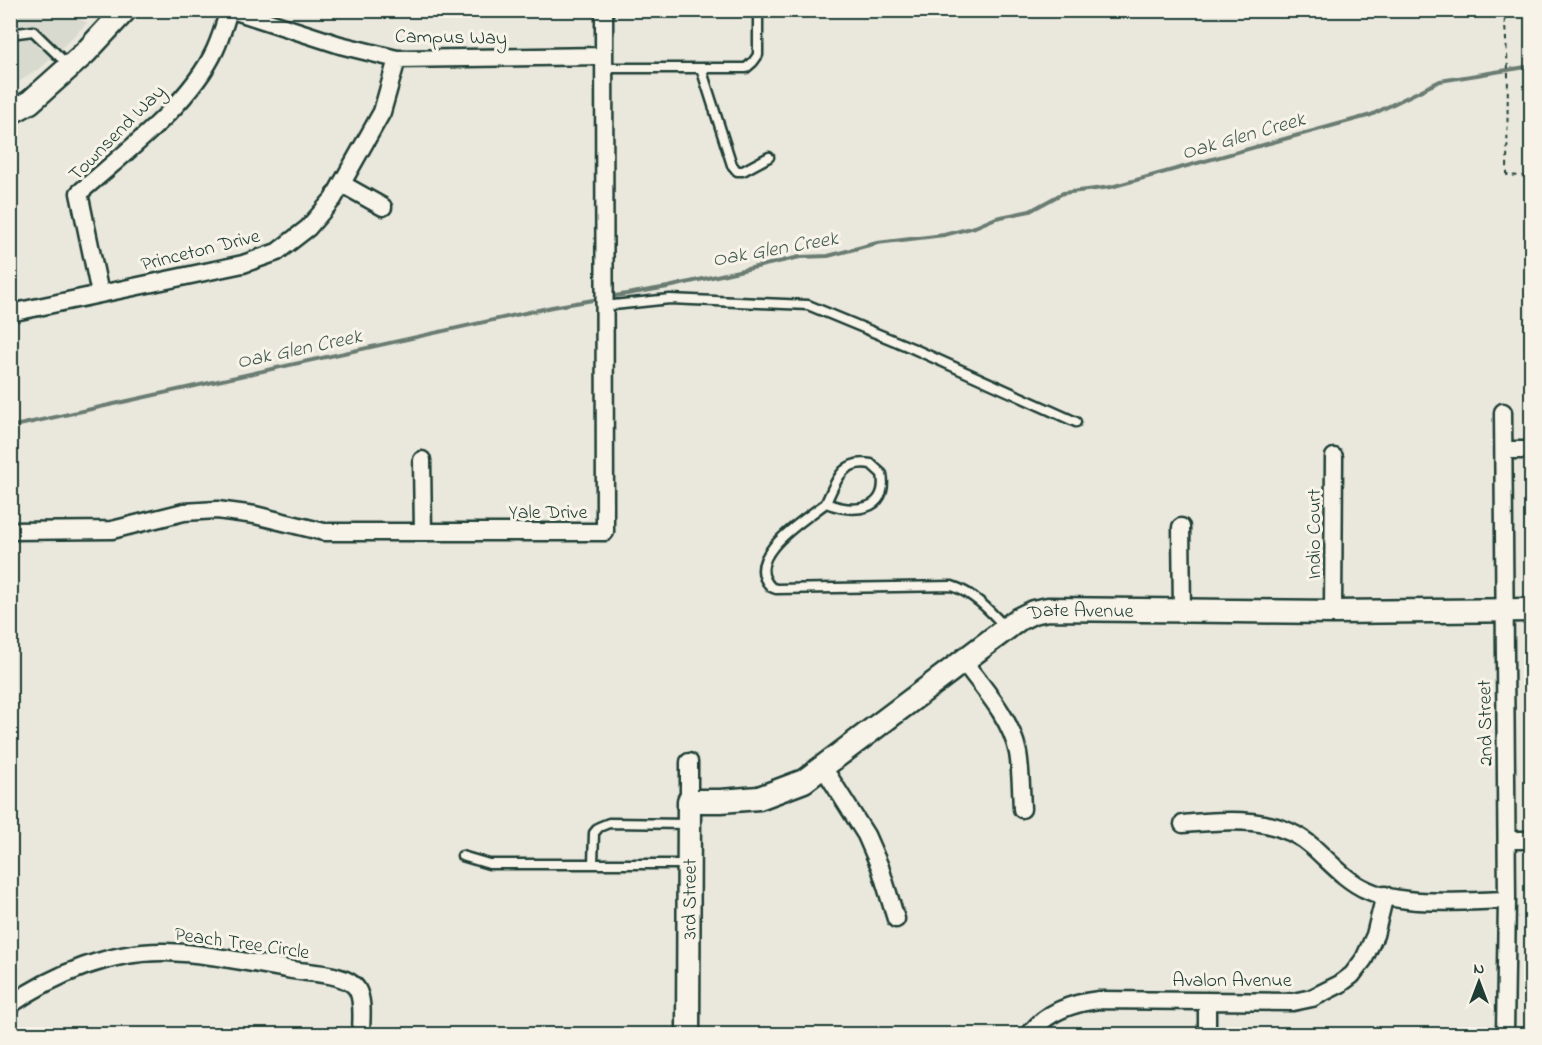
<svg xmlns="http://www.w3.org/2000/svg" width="1542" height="1045" viewBox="0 0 1542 1045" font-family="'Indie Flower',sans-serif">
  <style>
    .built { fill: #d9dacf }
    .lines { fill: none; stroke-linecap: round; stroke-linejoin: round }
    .stream { stroke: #6a7c72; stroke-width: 4 }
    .lane-casing { stroke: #1f3d34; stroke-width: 13 }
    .street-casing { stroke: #1f3d34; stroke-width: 21 }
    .secondary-casing { stroke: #1f3d34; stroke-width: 27 }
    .path { stroke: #1f3d34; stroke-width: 2; stroke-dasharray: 4.5 4.5; stroke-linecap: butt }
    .lane { stroke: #f7f3e8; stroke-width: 8 }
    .street { stroke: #f7f3e8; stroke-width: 16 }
    .secondary { stroke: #f7f3e8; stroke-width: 22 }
    .labels { text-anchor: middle; stroke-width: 6; stroke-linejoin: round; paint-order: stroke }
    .street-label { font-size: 20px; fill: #1f3d34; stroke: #f7f3e8 }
    .water-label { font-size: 21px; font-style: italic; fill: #445c53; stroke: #f7f3e8 }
  </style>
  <rect width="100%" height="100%" fill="#eae8dd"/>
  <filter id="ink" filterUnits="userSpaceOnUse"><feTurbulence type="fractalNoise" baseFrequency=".0167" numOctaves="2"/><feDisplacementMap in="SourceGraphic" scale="12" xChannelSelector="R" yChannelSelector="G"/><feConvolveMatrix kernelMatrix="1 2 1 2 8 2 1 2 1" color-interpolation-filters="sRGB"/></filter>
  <g filter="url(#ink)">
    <!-- built -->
    <path class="built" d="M11 11H68L87 23 42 67 11 87Z"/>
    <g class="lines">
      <!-- stream -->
      <path class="stream" d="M609 297 668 287 800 257 828 256 877 243 944 235 975 227 996 218 1030 211 1063 193 1111 187 1371 115 1440 81 1532 66
        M10 427 552 307 599 299"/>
      <defs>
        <path id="lane" d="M10 34 33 31 69 66
          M604 68H746L753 62 758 55V10
          M701 68 732 165 737 171H743L769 157
          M604 306 670 299 808 305 912 348 1076 422
          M826 503C836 481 842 459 871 464L882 474C889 513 852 513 826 503 806 519 741 557 771 587L776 589 952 586C974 593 991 612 1006 628
          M462 856 489 864H688
          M593 863 594 833 599 827 609 823 689 824"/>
        <path id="street" d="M232 10 340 45 397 59 604 56
          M342 184 383 207
          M100 294 79 193C123 154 190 104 215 50 221 37 225 23 229 10
          M10 313 243 264 277 252 308 228 333 199 382 112 397 59
          M1503 412 1507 900 1505 1034
          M1504 450H1532
          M422 460 423 532
          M1181 527 1182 611
          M10 531 112 530 184 512 217 510 255 515 324 532H605L604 10
          M1333 612 1334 457
          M963 661C984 689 1011 718 1018 753 1021 771 1021 790 1022 809
          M689 762V801
          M823 767 866 835 880 867 896 919
          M1183 824C1228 820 1277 815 1313 847 1330 862 1346 881 1367 890 1404 907 1466 901 1507 900
          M1507 840H1532
          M1207 1001V1034
          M10 1005C54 974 111 951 165 952 208 953 250 963 292 970 309 973 347 973 357 989 364 1001 361 1021 361 1034
          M1030 1034C1046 1012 1072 1003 1099 1000L1293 1002 1312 998 1340 984 1352 975 1364 959 1375 935 1385 895"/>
        <g id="secondary">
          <path d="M10 113 30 102 85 53 125 10"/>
          <path id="s1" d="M688 1034 689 801H721L759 798 804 781 1019 619 1033 612 1048 609 1333 612 1532 610"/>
        </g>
      </defs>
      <!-- lane casing -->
      <use href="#lane" class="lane-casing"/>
      <!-- street casing -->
      <use href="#street" class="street-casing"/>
      <!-- secondary casing -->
      <use href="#secondary" class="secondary-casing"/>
      <!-- path -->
      <path class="path" d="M1504 10 1508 70 1507 175 1532 177"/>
      <!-- lane -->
      <use href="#lane" class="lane"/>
      <!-- street -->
      <use href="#street" class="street"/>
      <!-- secondary -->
      <use href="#secondary" class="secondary"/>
    </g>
  </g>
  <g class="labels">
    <!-- street labels -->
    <g class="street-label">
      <text transform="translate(451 36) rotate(1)" y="7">Campus Way</text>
      <text transform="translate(116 132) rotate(-45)" y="7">Townsend Way</text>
      <text transform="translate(200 249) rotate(-14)" y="7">Princeton Drive</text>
      <text x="548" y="518">Yale Drive</text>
      <text transform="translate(1313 534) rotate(-90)" y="7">Indio Court</text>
      <text dy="7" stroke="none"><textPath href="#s1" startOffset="684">Date Avenue</textPath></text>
      <text transform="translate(1484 723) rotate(-91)" y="7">2nd Street</text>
      <text dy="7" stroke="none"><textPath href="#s1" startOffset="135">3rd Street</textPath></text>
      <text transform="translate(242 942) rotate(8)" y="7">Peach Tree Circle</text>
      <text x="1232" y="986">Avalon Avenue</text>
    </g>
    <!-- water labels -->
    <g class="water-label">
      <text transform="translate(1243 135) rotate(-16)" y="7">Oak Glen Creek</text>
      <text transform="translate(775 248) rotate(-10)" y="7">Oak Glen Creek</text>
      <text transform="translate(299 348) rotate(-12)" y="7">Oak Glen Creek</text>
    </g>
  </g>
  <!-- margin -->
  <rect width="1542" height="1045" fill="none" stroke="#f7f3e8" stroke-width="36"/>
  <rect x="18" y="18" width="1506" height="1009" fill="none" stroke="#1f3d34" stroke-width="2" filter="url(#ink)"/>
  <!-- north arrow -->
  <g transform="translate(1479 982)" stroke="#f7f3e8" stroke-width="4.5" paint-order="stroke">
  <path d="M0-4.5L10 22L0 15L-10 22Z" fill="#1f3d34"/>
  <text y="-9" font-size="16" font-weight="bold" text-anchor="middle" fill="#1f3d34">N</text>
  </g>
</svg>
